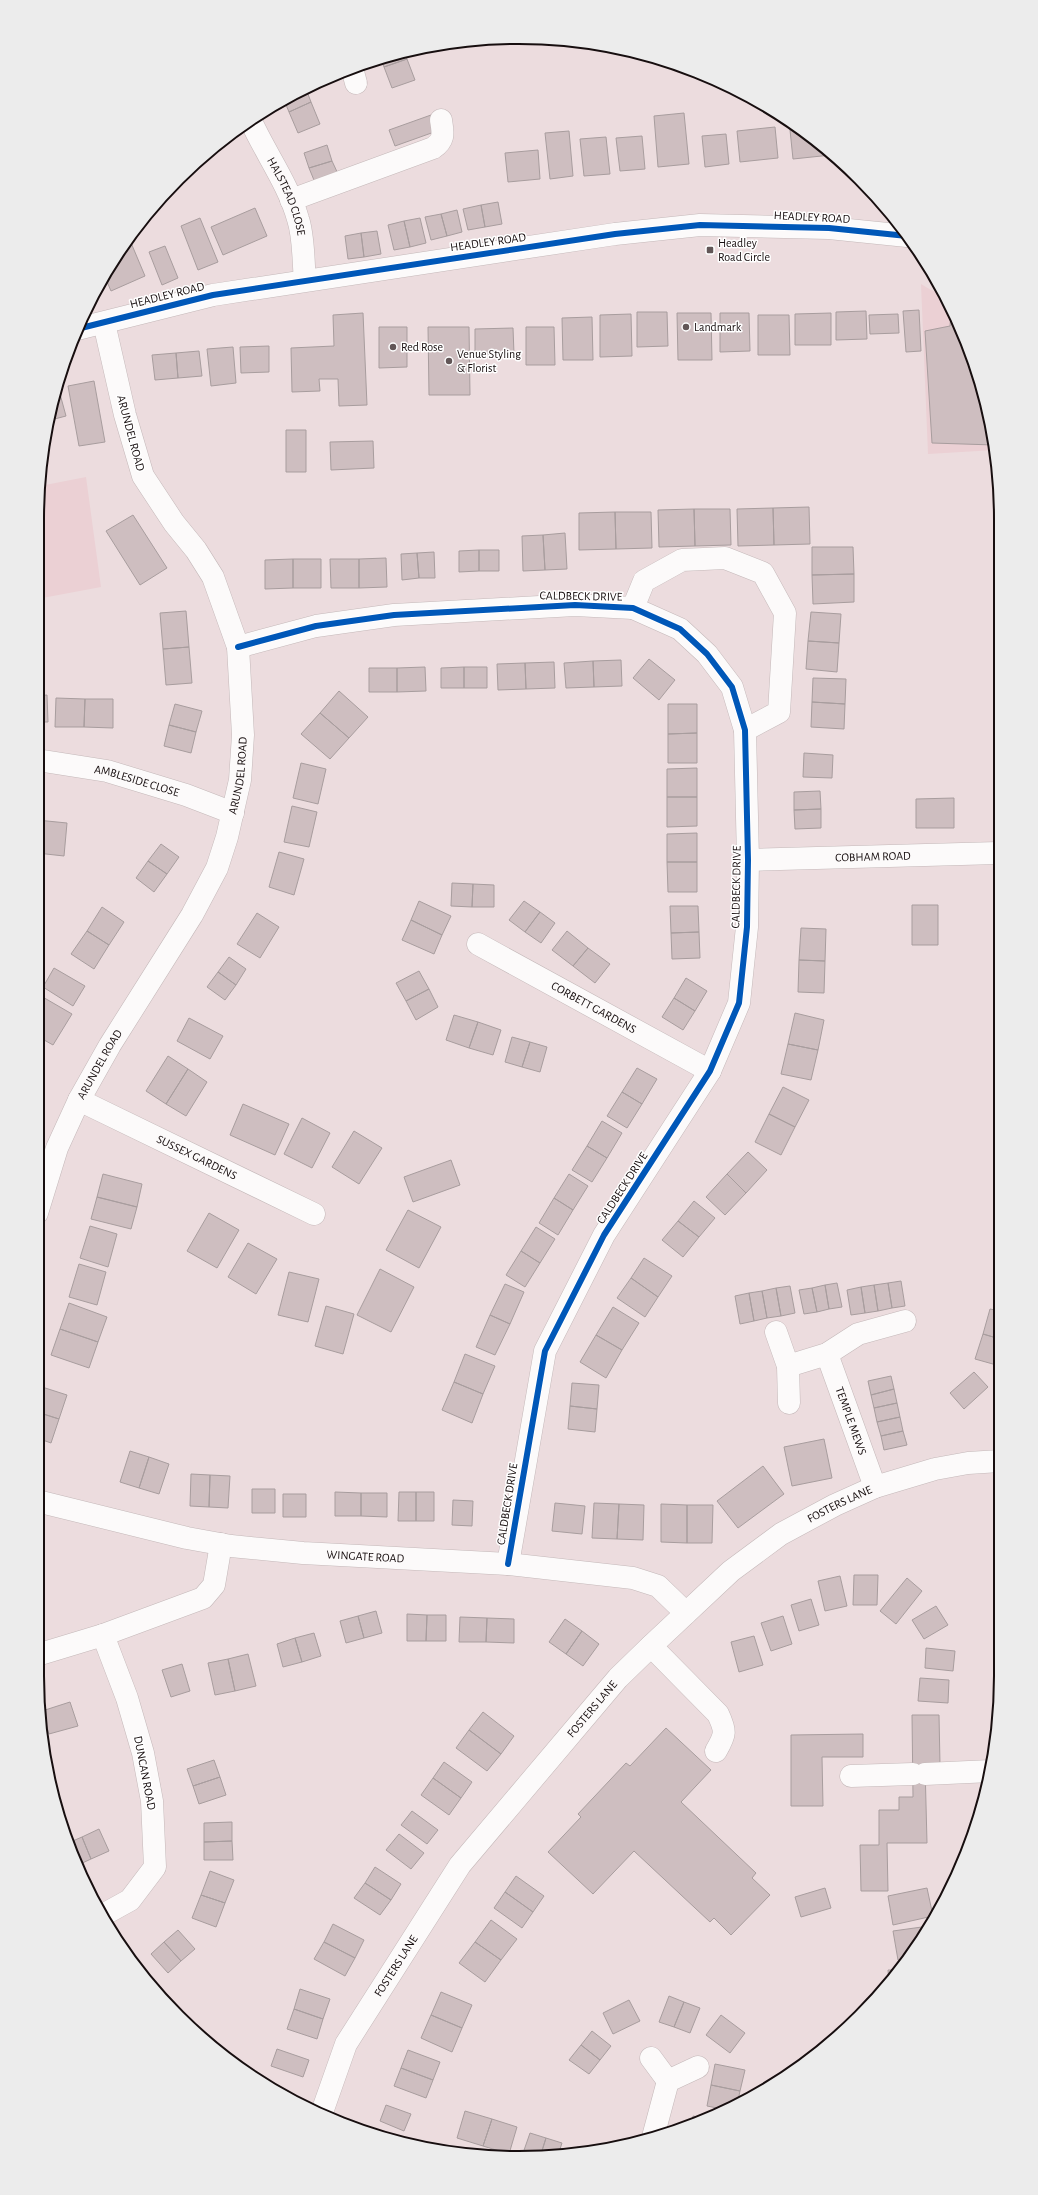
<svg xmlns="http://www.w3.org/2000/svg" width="1038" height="2195" viewBox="0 0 1038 2195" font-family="'Alegreya Sans',sans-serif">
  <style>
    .built { fill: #ebd0d4 }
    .building { fill: #cebec0; stroke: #a89d9e }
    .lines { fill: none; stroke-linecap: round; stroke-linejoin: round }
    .minor-casing { stroke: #c4b8b9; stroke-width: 23 }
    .minor { stroke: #fcfafa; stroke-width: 22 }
    .cycleway-casing { stroke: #fff; stroke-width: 8 }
    .cycleway { stroke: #0057b8; stroke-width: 6 }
    .poi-dot { fill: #625657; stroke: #fff; stroke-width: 1.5 }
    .labels { text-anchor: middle; stroke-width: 3; stroke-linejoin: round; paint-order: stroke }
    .street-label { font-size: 12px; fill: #170e0f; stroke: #fff }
    .poi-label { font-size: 12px; fill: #170e0f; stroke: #fff; text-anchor: start }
    .rim { fill: none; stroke: #170e0f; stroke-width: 2 }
  </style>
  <rect width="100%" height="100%" fill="#ecdcde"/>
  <!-- built -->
  <path class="built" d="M921 284 931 290 940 293 964 335 995 450 928 454Z
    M86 477 101 587 37 599V519L40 486Z"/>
  <!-- building -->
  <path class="building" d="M404 53 407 59 384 67 381 60Z
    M407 59 415 80 392 88 384 67Z
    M306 89 311 102 289 112 284 100Z
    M311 102 320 124 298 133 289 112Z
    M684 113 689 164 658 167 654 116Z
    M431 115 437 131 395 146 389 130Z
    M775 127 778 158 740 162 737 131Z
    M799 129 813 137 831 155 793 159 790 130Z
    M569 131 573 176 550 179 545 133Z
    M726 134 729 164 705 167 702 136Z
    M642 136 645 169 620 171 616 138Z
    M606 137 610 174 584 176 580 139Z
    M327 145 332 161 309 168 304 153Z
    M538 150 540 179 508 182 505 153Z
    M332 161 339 176 316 185 309 168Z
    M498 202 502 224 485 227 481 205Z
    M481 205 485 227 468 230 463 209Z
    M255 208 267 236 223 255 211 227Z
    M457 210 462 232 447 236 441 214Z
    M441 214 447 236 431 240 425 217Z
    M200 218 218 262 198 270 181 226Z
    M420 218 426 243 410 247 404 221Z
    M404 221 410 247 394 250 388 225Z
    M377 231 381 254 364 257 361 233Z
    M361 233 364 257 348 259 345 236Z
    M129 238 145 276 111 291 105 277 118 251Z
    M165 246 178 278 162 285 149 252Z
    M919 310 921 351 906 352 903 311Z
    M866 311 867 339 836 340V312Z
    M637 312H667L668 346 637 347Z
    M363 313 367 405 339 406 338 379H319L320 391 292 392 291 348 334 346 333 315Z
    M677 313H711L712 360H678Z
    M720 313H749L750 351 720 352Z
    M831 313V345H795V314Z
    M951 313 964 335 994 445 932 443 925 331 950 326Z
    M631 314 632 356 600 357V315Z
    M898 314 899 333 870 334 869 315Z
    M758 315H789L790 355H758Z
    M592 317 593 360H563L562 318Z
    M379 327H407V367L379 368Z
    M428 327H469L470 395H429Z
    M526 327H554L555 365H526Z
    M513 328 514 354H475V329Z
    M269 346V372L241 373 240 347Z
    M233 347 236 383 211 386 207 349Z
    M199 351 202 376 178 378 176 353Z
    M176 353 178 378 155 380 152 355Z
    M94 381 105 442 79 446 68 386Z
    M60 394 66 416 47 421 55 395Z
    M286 430H306V472H286Z
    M373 441 374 468 331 470 330 442Z
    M809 507 810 544 774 545 773 508Z
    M773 508 774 545 738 546 737 509Z
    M694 509 695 546 659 547 658 510Z
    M694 509H730L731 545 695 546Z
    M615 512 616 549 579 550V513Z
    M615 512H651L652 548 616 549Z
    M133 515 167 568 140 585 106 531Z
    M565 533 567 569 545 570 543 535Z
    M543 535 545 570 523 571 522 536Z
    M812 547H853L854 574 812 575Z
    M479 550V571L459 572V551Z
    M479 550H499V571H479Z
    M434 552 435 578H419L417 553Z
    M417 553 419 578 402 580 401 554Z
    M386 558 387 587 359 588V559Z
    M293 559H321V588H293Z
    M293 559V588L265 589V560Z
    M330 559H359V588H331Z
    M854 574V602L813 604 812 575Z
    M186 611 189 647 163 649 160 613Z
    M811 612 841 614 839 643 808 641Z
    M808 641 839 643 837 672 806 669Z
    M189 647 192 683 166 685 163 649Z
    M649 659 675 680 659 700 633 678Z
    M621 660 622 686 594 687 593 661Z
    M593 661 594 687 566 688 564 663Z
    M554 662 555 688 526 689 525 663Z
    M525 663 526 689 498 690 497 664Z
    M425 667 426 691 397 692V668Z
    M464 667V688H441V668Z
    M464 667H487V688H464Z
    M369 668H397V692H369Z
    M813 678 846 679 845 704 812 702Z
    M339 691 368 717 349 738 320 713Z
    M47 695 48 722H37V696Z
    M56 698 85 699 84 727H55Z
    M85 699H113V728L84 727Z
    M812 702 845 704 844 729 811 727Z
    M175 704 202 711 196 732 169 725Z
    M668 704H697V733L668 734Z
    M320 713 349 738 330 759 301 734Z
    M169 725 196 732 191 753 164 746Z
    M697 733V763H668V734Z
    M804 753 833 755 832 778 803 777Z
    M301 763 326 769 318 804 293 798Z
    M697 768V797H667V769Z
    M820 791 821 809 794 810V792Z
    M667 797H697V826L667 827Z
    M954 798V828H916V799Z
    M292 806 317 812 309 847 284 842Z
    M821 809V828L795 829 794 810Z
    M37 820 67 823 64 856 37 853Z
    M697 833V862H667V834Z
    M161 844 179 857 167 874 148 861Z
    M279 852 304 859 294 895 269 887Z
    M148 861 167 874 154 892 136 878Z
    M667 862H697V892H668Z
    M452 883 473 884 472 907 451 906Z
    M473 884 494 885V907H472Z
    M419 901 451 916 442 935 411 920Z
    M524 901 540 912 525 932 509 920Z
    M912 905H938V945H912Z
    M670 906H698L699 932 671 933Z
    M102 907 124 922 109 945 87 931Z
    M540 912 555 923 541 943 525 932Z
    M257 913 279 927 260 958 237 944Z
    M411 920 442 935 434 954 402 940Z
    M801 928 826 929 825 961 799 960Z
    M87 931 109 945 94 969 71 954Z
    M567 931 588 948 573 966 552 950Z
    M699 932 700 958 672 959 671 933Z
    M588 948 610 964 595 983 573 966Z
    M229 957 246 969 236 985 218 972Z
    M799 960 825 961 824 993 798 992Z
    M54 968 85 986 73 1006 43 987Z
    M419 971 429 989 406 1001 396 983Z
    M218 972 236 985 225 1000 207 987Z
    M686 978 707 991 695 1011 674 998Z
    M429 989 438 1007 416 1020 406 1001Z
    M41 996 72 1014 53 1045 37 1036V1002Z
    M674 998 695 1011 683 1030 662 1017Z
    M795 1013 824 1020 818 1050 788 1044Z
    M454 1015 478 1022 469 1048 446 1040Z
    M189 1018 223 1036 210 1059 177 1041Z
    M478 1022 501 1030 493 1055 469 1048Z
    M512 1037 530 1042 522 1067 505 1062Z
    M530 1042 547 1047 540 1072 522 1067Z
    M788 1044 818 1050 811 1080 781 1074Z
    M168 1056 188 1069 166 1104 146 1091Z
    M637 1068 657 1079 642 1104 622 1092Z
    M188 1069 207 1082 186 1116 166 1104Z
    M783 1087 809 1100 795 1127 769 1114Z
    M622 1092 642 1104 627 1128 607 1116Z
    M243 1104 289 1124 275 1155 230 1135Z
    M769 1114 795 1127 781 1155 755 1142Z
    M302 1118 330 1133 312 1168 284 1154Z
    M602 1121 622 1133 607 1158 587 1146Z
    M354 1131 382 1148 359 1184 332 1167Z
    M587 1146 607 1158 592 1182 572 1170Z
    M748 1152 767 1170 746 1193 727 1174Z
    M451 1160 460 1185 413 1202 404 1177Z
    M103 1174 142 1184 137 1207 97 1197Z
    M569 1174 588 1186 573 1210 554 1198Z
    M727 1174 746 1193 725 1215 706 1197Z
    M97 1197 137 1207 131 1229 91 1219Z
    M554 1198 573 1210 558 1235 539 1223Z
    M694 1201 715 1218 699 1237 678 1221Z
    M408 1210 441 1227 419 1268 386 1250Z
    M209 1213 239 1230 217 1268 187 1251Z
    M678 1221 699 1237 683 1257 662 1240Z
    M90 1226 117 1234 108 1267 80 1258Z
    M536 1227 555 1239 540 1263 521 1251Z
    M248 1243 277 1259 256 1294 228 1277Z
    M521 1251 540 1263 525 1287 506 1275Z
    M644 1258 672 1276 658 1297 631 1278Z
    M79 1264 106 1272 97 1305 69 1297Z
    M380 1269 414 1287 391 1332 357 1315Z
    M289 1272 319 1279 308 1322 278 1315Z
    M631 1278 658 1297 645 1317 617 1298Z
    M901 1281 905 1306 892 1308 888 1283Z
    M837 1283 842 1307 829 1309 825 1285Z
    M888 1283 892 1308 878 1311 874 1285Z
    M505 1284 524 1292 510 1324 490 1315Z
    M825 1285 829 1309 817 1312 812 1288Z
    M874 1285 878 1311 865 1313 861 1287Z
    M790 1286 795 1313 781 1316 776 1288Z
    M861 1287 865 1313 851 1315 847 1290Z
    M776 1288 781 1316 767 1318 762 1291Z
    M812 1288 817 1312 804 1314 799 1290Z
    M762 1291 767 1318 754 1321 749 1293Z
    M749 1293 754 1321 740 1324 735 1296Z
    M69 1303 107 1317 98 1342 60 1329Z
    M326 1306 354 1314 343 1354 315 1346Z
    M613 1307 639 1323 622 1350 596 1335Z
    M990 1309 1000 1311V1339L983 1334Z
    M490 1315 510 1324 495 1355 476 1347Z
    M60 1329 98 1342 89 1368 51 1355Z
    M983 1334 1000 1339V1366L975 1359Z
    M596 1335 622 1350 606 1378 580 1362Z
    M465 1354 495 1366 483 1394 454 1382Z
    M974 1372 988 1387 964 1409 950 1393Z
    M891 1376 894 1389 871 1395 868 1381Z
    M454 1382 483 1394 472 1423 442 1410Z
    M572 1383 599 1385 597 1409 570 1406Z
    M39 1386 67 1395 59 1419 37 1412V1393Z
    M894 1389 897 1403 874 1408 871 1395Z
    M897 1403 900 1417 877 1422 874 1408Z
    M570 1406 597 1409 595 1432 568 1429Z
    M37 1412 59 1419 51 1443 37 1438Z
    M900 1417 903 1431 881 1436 877 1422Z
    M903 1431 907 1445 884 1450 881 1436Z
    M824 1439 832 1478 792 1486 784 1447Z
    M130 1451 149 1457 139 1488 120 1482Z
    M149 1457 169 1464 159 1494 139 1488Z
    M763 1466 784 1494 738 1528 717 1501Z
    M191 1474 210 1475 209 1507 190 1506Z
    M210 1475 230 1476 228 1508 209 1507Z
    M252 1489H275V1513H252Z
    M335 1492 361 1493V1516H335Z
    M399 1492H416V1521H398Z
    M416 1492H434V1521H416Z
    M361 1493H387V1517L361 1516Z
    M283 1494H306V1517H283Z
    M453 1500 473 1501 472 1526 452 1525Z
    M555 1503 585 1506 582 1534 552 1531Z
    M594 1503 619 1504 617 1539 592 1538Z
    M619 1504 644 1505 643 1540 617 1539Z
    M661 1504 687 1505V1543L661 1542Z
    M687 1505H713L712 1543H687Z
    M854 1575H878L877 1605H853Z
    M840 1576 847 1606 825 1611 818 1581Z
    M907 1578 922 1591 896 1624 880 1611Z
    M811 1599 819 1625 799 1631 791 1605Z
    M936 1606 948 1625 924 1639 912 1620Z
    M376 1611 382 1633 364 1638 358 1616Z
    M407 1614 427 1615 426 1641H407Z
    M427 1615H446V1641H426Z
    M358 1616 364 1638 346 1643 340 1621Z
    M783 1616 792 1644 771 1651 761 1623Z
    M460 1617 487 1618 486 1642H459Z
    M487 1618 514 1619V1643L486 1642Z
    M565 1619 582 1631 566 1654 549 1642Z
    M582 1631 599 1644 583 1666 566 1654Z
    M314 1633 321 1656 302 1662 295 1638Z
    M754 1636 763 1665 739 1672 731 1642Z
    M295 1638 302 1662 283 1667 277 1644Z
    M926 1648 955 1651 953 1671 925 1668Z
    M248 1654 256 1686 235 1691 228 1659Z
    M228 1659 235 1691 215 1695 208 1663Z
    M182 1664 190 1691 171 1697 162 1670Z
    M920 1678 949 1680 948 1703 918 1701Z
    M70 1702 78 1726 49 1734 42 1711Z
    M483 1712 514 1736 501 1754 469 1730Z
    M912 1715H939L940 1765H925L927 1843H887L888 1891H861L860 1845H879V1810H899V1797H913Z
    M666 1728 711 1770 681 1802 756 1873 752 1878 770 1895 731 1935 714 1918 710 1922 634 1851 593 1894 548 1852 581 1817 578 1814 626 1763 630 1766Z
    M469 1730 501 1754 487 1771 456 1748Z
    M863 1734V1757H822L823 1806H791V1735Z
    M214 1760 220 1777 193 1786 187 1769Z
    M444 1762 472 1782 461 1798 433 1778Z
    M220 1777 226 1795 199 1804 193 1786Z
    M433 1778 461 1798 449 1815 421 1795Z
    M412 1811 438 1830 427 1844 401 1825Z
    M232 1822V1841L204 1842V1823Z
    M99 1829 109 1851 91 1859 82 1837Z
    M399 1834 424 1853 411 1869 386 1850Z
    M82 1837 91 1859 78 1865 68 1843Z
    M232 1841 233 1860H204V1842Z
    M375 1867 401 1884 391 1900 365 1883Z
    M210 1871 234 1880 225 1903 201 1895Z
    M516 1876 544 1896 533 1912 505 1892Z
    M365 1883 391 1900 380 1915 354 1898Z
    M825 1888 831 1908 801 1917 795 1897Z
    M927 1888 933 1916 893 1925 888 1896Z
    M505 1892 533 1912 522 1928 494 1908Z
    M201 1895 225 1903 216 1927 192 1918Z
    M491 1920 517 1939 501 1960 475 1942Z
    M333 1924 364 1940 355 1958 324 1942Z
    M929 1926 920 1944 909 1958 898 1960 893 1931Z
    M178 1930 195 1949 181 1961 164 1942Z
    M164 1942 181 1961 168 1973 151 1954Z
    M324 1942 355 1958 345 1976 314 1959Z
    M475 1942 501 1960 485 1982 459 1963Z
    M888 1970H900L889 1983Z
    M300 1989 330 1999 323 2019 294 2009Z
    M441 1992 472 2005 462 2028 431 2015Z
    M669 1996 684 2002 674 2027 659 2022Z
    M629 2000 640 2021 613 2034 603 2013Z
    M684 2002 700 2008 690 2033 674 2027Z
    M294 2009 323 2019 317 2039 287 2029Z
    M431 2015 462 2028 452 2052 421 2038Z
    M721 2015 745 2033 730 2053 706 2035Z
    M592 2031 611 2046 600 2060 581 2045Z
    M581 2045 600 2060 589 2074 569 2060Z
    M277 2049 309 2060 303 2077 271 2066Z
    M408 2050 440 2062 433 2080 401 2068Z
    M715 2064 745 2070 740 2091 711 2085Z
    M401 2068 433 2080 426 2098 394 2086Z
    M711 2085 740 2091 737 2105 727 2110 707 2106Z
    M276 2092 296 2099 295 2102 278 2093Z
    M386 2105 411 2114 404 2131 380 2121Z
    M465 2111 492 2119 483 2146 457 2138Z
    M693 2116 706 2119 691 2126Z
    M492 2119 517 2127 509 2154 483 2146Z
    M530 2133 546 2138 540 2157 522 2156Z
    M546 2138 562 2143 558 2155 540 2157Z
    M577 2147 590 2152 574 2154Z"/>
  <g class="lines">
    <defs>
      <g id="minor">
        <path d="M352 68 356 83"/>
        <path id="s1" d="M250 119C265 153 288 183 298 219 304 237 303 260 305 280"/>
        <path d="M291 200 433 148C445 140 443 133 441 120"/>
        <path d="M77 329 213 295 615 234 700 225 829 228 907 236"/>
        <path d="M633 608 644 581 682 560 725 558 763 573 785 613 779 712 745 730"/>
        <path d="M238 647 316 626 394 615 575 605 633 608 680 629 707 654 732 687 745 730 748 860 747 927 739 1003 710 1071 604 1235 545 1351 508 1564"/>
        <path id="s2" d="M37 760 107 771 186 795 233 813"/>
        <path id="s3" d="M748 860 998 853"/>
        <path id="s4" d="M478 944 710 1071"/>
        <path id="s5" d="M79 1100 314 1214"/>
        <path id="s6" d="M37 1213 57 1148 79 1100 110 1045 192 915 217 868 227 837 240 780 243 735 238 647 213 577 196 550 174 523 143 476 125 415 104 323"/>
        <path d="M776 1332 788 1366 789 1403"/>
        <path id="s7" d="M827 1354 875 1487"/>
        <path d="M788 1366 827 1354 858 1334 905 1321"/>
        <path id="s8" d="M37 1501 187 1538 231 1546 303 1553 508 1564 633 1578 658 1586 686 1613"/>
        <path d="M651 1646 718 1714C726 1731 726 1734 716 1751"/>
        <path d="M37 1655 103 1635 203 1598 214 1585 221 1544"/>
        <path d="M925 1774 991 1771"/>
        <path d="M851 1776 913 1774"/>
        <path d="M101 1916 130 1900 155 1867 152 1801 143 1753 127 1698 103 1635"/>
        <path d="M651 2058 668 2081"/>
        <path id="s9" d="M321 2115 346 2044 460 1865 618 1678 651 1646 731 1571 781 1534 835 1505 875 1487 935 1469 968 1463 1000 1461"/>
        <path d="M653 2137 668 2081 698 2067"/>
      </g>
    </defs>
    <!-- minor casing -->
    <use href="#minor" class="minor-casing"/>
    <!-- minor -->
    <use href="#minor" class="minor"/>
    <defs>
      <path id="cycleway" d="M77 329 213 295 615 234 700 225 829 228 907 236
        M238 647 316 626 394 615 575 605 633 608 680 629 707 654 732 687 745 730 748 860 747 927 739 1003 710 1071 604 1235 545 1351 508 1564"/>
    </defs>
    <!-- cycleway casing -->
    <use href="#cycleway" class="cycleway-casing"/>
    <!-- cycleway -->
    <use href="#cycleway" class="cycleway"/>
  </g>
  <!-- markers -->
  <g class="poi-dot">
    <rect x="706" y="246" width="8" height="8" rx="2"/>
    <circle cx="686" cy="327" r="4"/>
    <circle cx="393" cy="347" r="4"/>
    <circle cx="449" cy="361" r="4"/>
  </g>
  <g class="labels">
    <!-- street labels -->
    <g class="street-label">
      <text dy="4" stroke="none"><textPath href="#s1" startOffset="86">HALSTEAD CLOSE</textPath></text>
      <text transform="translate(812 217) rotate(3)" y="4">HEADLEY ROAD</text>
      <text transform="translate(488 242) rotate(-8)" y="4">HEADLEY ROAD</text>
      <text transform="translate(167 295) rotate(-14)" y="4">HEADLEY ROAD</text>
      <text transform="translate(131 433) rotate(75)" y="4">ARUNDEL ROAD</text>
      <text transform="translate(581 596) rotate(1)" y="4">CALDBECK DRIVE</text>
      <text dy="4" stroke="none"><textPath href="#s6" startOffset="486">ARUNDEL ROAD</textPath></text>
      <text dy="4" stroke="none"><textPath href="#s2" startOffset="102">AMBLESIDE CLOSE</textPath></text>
      <text dy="4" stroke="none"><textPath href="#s3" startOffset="125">COBHAM ROAD</textPath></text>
      <text transform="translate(736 887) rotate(-89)" y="4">CALDBECK DRIVE</text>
      <text dy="4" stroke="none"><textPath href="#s4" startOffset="132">CORBETT GARDENS</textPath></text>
      <text dy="4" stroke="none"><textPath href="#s6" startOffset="162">ARUNDEL ROAD</textPath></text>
      <text dy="4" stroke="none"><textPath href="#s5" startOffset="131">SUSSEX GARDENS</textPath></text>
      <text transform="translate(622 1188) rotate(-57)" y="4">CALDBECK DRIVE</text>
      <text dy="4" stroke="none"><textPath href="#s7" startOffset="71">TEMPLE MEWS</textPath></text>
      <text transform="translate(507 1504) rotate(-81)" y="4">CALDBECK DRIVE</text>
      <text dy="4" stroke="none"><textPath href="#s9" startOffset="816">FOSTERS LANE</textPath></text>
      <text dy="4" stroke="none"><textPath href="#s8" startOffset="334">WINGATE ROAD</textPath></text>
      <text dy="4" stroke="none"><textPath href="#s9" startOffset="492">FOSTERS LANE</textPath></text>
      <text transform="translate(145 1773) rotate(79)" y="4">DUNCAN ROAD</text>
      <text dy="4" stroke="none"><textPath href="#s9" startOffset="168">FOSTERS LANE</textPath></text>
    </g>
    <!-- poi labels -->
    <g class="poi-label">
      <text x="718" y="247">Headley<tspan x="718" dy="14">Road Circle</tspan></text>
      <text x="694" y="331">Landmark</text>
      <text x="401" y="351">Red Rose</text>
      <text x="457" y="358">Venue Styling<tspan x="457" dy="14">&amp; Florist</tspan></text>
    </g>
  </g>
  <!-- crop -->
  <path d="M0 0H1038V2195H0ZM519 44H519A475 475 0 0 1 994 519V1676A475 475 0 0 1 519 2151H519A475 475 0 0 1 44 1676V519A475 475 0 0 1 519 44Z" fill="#ececec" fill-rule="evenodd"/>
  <path class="rim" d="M519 44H519A475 475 0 0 1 994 519V1676A475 475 0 0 1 519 2151H519A475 475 0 0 1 44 1676V519A475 475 0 0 1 519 44Z"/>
</svg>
